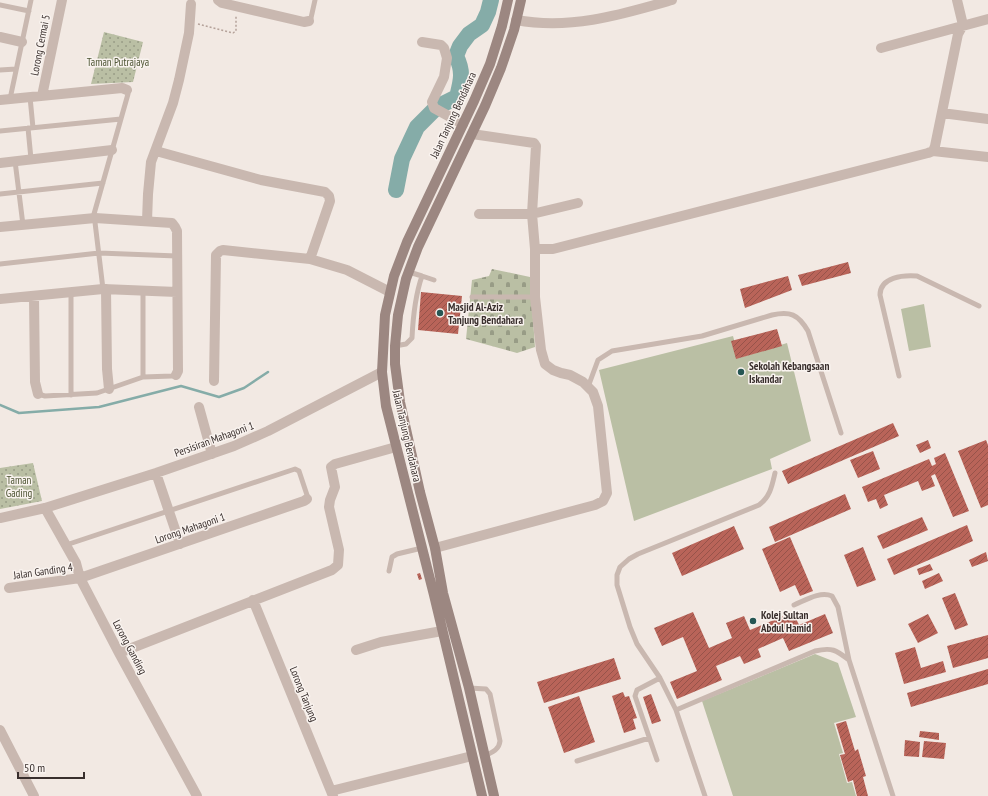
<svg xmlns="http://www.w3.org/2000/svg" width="988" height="796" viewBox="0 0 988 796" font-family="'PT Sans Narrow',sans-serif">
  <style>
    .green { fill: url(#green-dots) }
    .cemetery { fill: url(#cemetery-stones) }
    .pitch { fill: #babfa4 }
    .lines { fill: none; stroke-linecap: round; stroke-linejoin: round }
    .stream { stroke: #85aca8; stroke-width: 2.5 }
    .river { stroke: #85aca8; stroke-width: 16 }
    .building { fill: url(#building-hatch) }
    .path { stroke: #b5a29a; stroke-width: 1.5; stroke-dasharray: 2 2; stroke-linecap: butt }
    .service { stroke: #c9b8b0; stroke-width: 5 }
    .minor { stroke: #c9b8b0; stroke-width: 10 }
    .secondary { stroke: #9c8781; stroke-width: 10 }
    .poi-dot { fill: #265653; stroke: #f9f3ef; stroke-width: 1.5 }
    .labels { text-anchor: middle; stroke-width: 3; stroke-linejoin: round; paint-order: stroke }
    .street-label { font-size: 11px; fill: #392f2d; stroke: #f9f3ef }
    .park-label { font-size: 11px; fill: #4d5433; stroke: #f9f3ef }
    .poi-label { font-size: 11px; font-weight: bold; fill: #392f2d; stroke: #f9f3ef; text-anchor: start }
  </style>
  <defs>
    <pattern id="green-dots" width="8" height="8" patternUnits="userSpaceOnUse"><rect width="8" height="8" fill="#babfa4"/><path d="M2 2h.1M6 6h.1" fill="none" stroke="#989c86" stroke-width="1.8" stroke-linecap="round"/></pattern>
    <pattern id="cemetery-stones" width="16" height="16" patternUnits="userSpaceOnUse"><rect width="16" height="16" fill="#babfa4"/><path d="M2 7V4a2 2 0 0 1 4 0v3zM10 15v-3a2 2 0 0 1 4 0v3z" fill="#989c86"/></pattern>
    <pattern id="building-hatch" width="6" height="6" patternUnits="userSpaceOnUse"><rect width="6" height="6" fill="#b96459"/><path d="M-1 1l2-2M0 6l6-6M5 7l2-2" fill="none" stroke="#97534a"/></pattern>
  </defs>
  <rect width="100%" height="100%" fill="#f2e9e3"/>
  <!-- green -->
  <path class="green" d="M104 32 143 42 133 82 91 84Z
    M33 463 42 501 0 509V468Z"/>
  <!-- cemetery -->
  <path class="cemetery" d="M492 269 530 277 535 347 517 353 466 339 472 280 489 276Z"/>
  <!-- pitch -->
  <path class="pitch" d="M924 304 931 347 909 351 901 309Z
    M733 336 739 358 787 343 811 441 770 459 772 469 634 521 599 370Z
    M815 654 838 663 856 717 834 723 843 753 839 754 847 783 852 782 856 796H733L702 701Z"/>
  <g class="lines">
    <!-- stream -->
    <path class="stream" d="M0 405 19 413 99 407 181 386 219 397 244 388 268 372"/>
    <!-- river -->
    <path class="river" d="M396 190 402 159 417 127 437 107 457 97C461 81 464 72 456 56L460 46 469 34 482 25 488 12 491 0"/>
  </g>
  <!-- building -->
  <path class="building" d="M848 262 851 273 802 286 798 275Z
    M788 276 792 290 745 308 740 289Z
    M421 292 462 296 458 334 418 330Z
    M777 329 782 346 736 359 731 341Z
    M893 423 899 436 788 484 782 471Z
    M928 440 931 448 920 453 916 445Z
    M986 440 988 445V505L981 508 958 451Z
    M873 451 880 469 858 478 850 460Z
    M945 453 969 511 953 517 935 474 931 476 935 486 922 491 918 481 884 495 888 505 880 509 876 499 868 502 862 487 929 459 932 466 936 464 934 458Z
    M845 494 851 509 775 542 769 527Z
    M922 517 928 530 883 549 877 536Z
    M967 525 973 541 894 575 887 559Z
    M734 526 744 549 682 576 672 553Z
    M790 537 813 591 800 596 795 585 780 592 762 549Z
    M863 547 876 580 857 587 844 555Z
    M986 552 988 561 972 567 969 560Z
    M930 564 933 570 919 575 917 569Z
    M420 573 422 579 419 580 417 574Z
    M939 573 943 581 925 589 922 581Z
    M955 593 968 625 955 630 942 598Z
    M693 612 709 648 732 638 726 623 744 616 750 630 793 612 799 625 825 614 833 633 789 651 783 638 758 649 761 657 744 664 740 656 716 666 722 680 677 699 670 682 697 671 683 637 662 646 654 628Z
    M928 614 938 633 918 643 908 624Z
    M988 635V658L953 668 947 646Z
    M915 647 921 668 943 661 946 672 904 684 895 653Z
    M614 658 621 679 544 703 537 682Z
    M988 669V684L911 707 907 693Z
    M623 692 625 697 629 696 637 718 633 719 636 729 624 733 612 696Z
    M651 694 661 721 652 724 643 697Z
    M579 696 595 742 564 753 548 707Z
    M846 721 855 751 858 749 866 776 863 777 868 796H857L853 780 848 782 840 755 845 754 836 724Z
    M920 731 939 733V740L919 737Z
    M905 740 920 742 919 757 904 756Z
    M924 741 946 743 944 759 922 757Z"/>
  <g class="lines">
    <!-- path -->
    <path class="path" d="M198 24 233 33 236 31V16"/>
    <!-- service -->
    <path class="service" d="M0 5 29 11
      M309 21 311 18 315 0
      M0 70 16 69
      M30 97 33 128
      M10 99 31 0
      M28 128 31 159
      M0 131 121 119
      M15 161 23 225
      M0 194 103 183
      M0 264 99 253 177 256
      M422 276 434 280
      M103 289 94 214 128 94 127 90
      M143 291V377
      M71 293V395
      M472 297H535
      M395 346 406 344 412 338C413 317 415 296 422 276L409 272
      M899 376 880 295C880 277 903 275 917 276L979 306
      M588 387 598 360 612 351 702 336 772 315C790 311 798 314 808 331L841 433
      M38 394 45 396 97 393 143 377 172 376 176 375
      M66 545 295 469 299 471 307 495V499
      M389 571 392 557 397 554 422 548
      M794 605C806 600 820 591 832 596L838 607 849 660
      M469 688 486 689 490 694 500 741C499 750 492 752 485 756
      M676 710 660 678 637 644 630 627 617 585V575L620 567 629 559 638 554 759 505C770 497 772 486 775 473
      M657 760 635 696 637 690 660 678
      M577 761 649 738
      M705 796 676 710 815 651C832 647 836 650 849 660L893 796"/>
    <!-- minor -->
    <path class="minor" d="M218 0 222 3 304 22 309 21
      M957 0 963 25
      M516 20C571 30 620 15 672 0
      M0 37 22 42
      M422 42 441 45 444 48 447 58 444 77 432 102 434 108 463 124
      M881 48 988 19
      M42 96 62 0
      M0 100 122 88 127 90
      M942 113 988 119
      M156 151 261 180 325 192 329 196 330 201 310 259
      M933 151 935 146 958 34 963 25
      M0 163 112 150
      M479 214H532L578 203
      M147 221 148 194 151 162 173 103 179 80 189 33 191 4
      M0 227 95 218 172 223 175 227 177 231 178 371 176 375
      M535 249H553L928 153 933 151 988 157
      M106 289 107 369 109 389
      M34 296 35 382 38 394
      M0 299 103 289 177 292
      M214 381 216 255 220 251 223 250 310 259 347 270 390 292
      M199 407 212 454
      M156 473 180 544
      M45 508 76 563 80 578 119 653 197 796
      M0 518 45 508 156 473 234 446 268 431 382 372
      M435 548 595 505 603 501 607 493 598 406 593 392 583 382 570 375 561 373 553 370 545 364 541 350 535 297V249L532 214 536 146 534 143 472 134
      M9 588 80 578 304 501 307 499
      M253 600 333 796
      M356 650 381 642 442 631
      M119 653 332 570 338 565 339 550 329 507 330 500 335 487 331 467 335 464 396 447
      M0 730 34 796
      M331 791 472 756"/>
    <!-- secondary -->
    <path class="secondary" d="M482 796 434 595 386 406 382 372 385 315 394 276 407 242 474 101 490 64 502 26 508 0
      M494 796 469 688 443 593 435 548 420 492 400 402 395 364V346L398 315 406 279 418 247 485 106 501 68 514 30 521 0"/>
  </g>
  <!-- markers -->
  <g class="poi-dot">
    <circle cx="440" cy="313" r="4"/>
    <circle cx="741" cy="372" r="4"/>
    <circle cx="753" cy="621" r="4"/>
  </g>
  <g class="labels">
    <!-- street labels -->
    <g class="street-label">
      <text transform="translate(40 45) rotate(-79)" y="4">Lorong Cermai 5</text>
      <text transform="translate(453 115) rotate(-65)" y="4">Jalan Tanjung Bendahara</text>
      <text transform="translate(407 436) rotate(77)" y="4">Jalan Tanjung Bendahara</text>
      <text transform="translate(214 439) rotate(-20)" y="4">Persisiran Mahagoni 1</text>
      <text transform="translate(190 528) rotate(-19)" y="4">Lorong Mahagoni 1</text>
      <text transform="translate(43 571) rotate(-8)" y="4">Jalan Ganding 4</text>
      <text transform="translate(130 647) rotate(62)" y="4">Lorong Ganding</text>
      <text transform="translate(304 694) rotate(68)" y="4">Lorong Tanjung</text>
    </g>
    <!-- park labels -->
    <g class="park-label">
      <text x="118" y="66">Taman Putrajaya</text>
      <text x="19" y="484">Taman<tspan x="19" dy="13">Gading</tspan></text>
    </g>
    <!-- poi labels -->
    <g class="poi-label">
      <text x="448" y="311">Masjid Al-Aziz<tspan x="448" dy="13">Tanjung Bendahara</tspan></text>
      <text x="749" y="370">Sekolah Kebangsaan<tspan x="749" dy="13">Iskandar</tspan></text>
      <text x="761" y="619">Kolej Sultan<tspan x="761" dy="13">Abdul Hamid</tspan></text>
    </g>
  </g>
  <!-- scale -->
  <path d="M18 772v6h66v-6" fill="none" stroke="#392f2d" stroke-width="2"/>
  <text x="24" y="772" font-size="12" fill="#392f2d" stroke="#f9f3ef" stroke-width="3" paint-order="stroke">50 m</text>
</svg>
